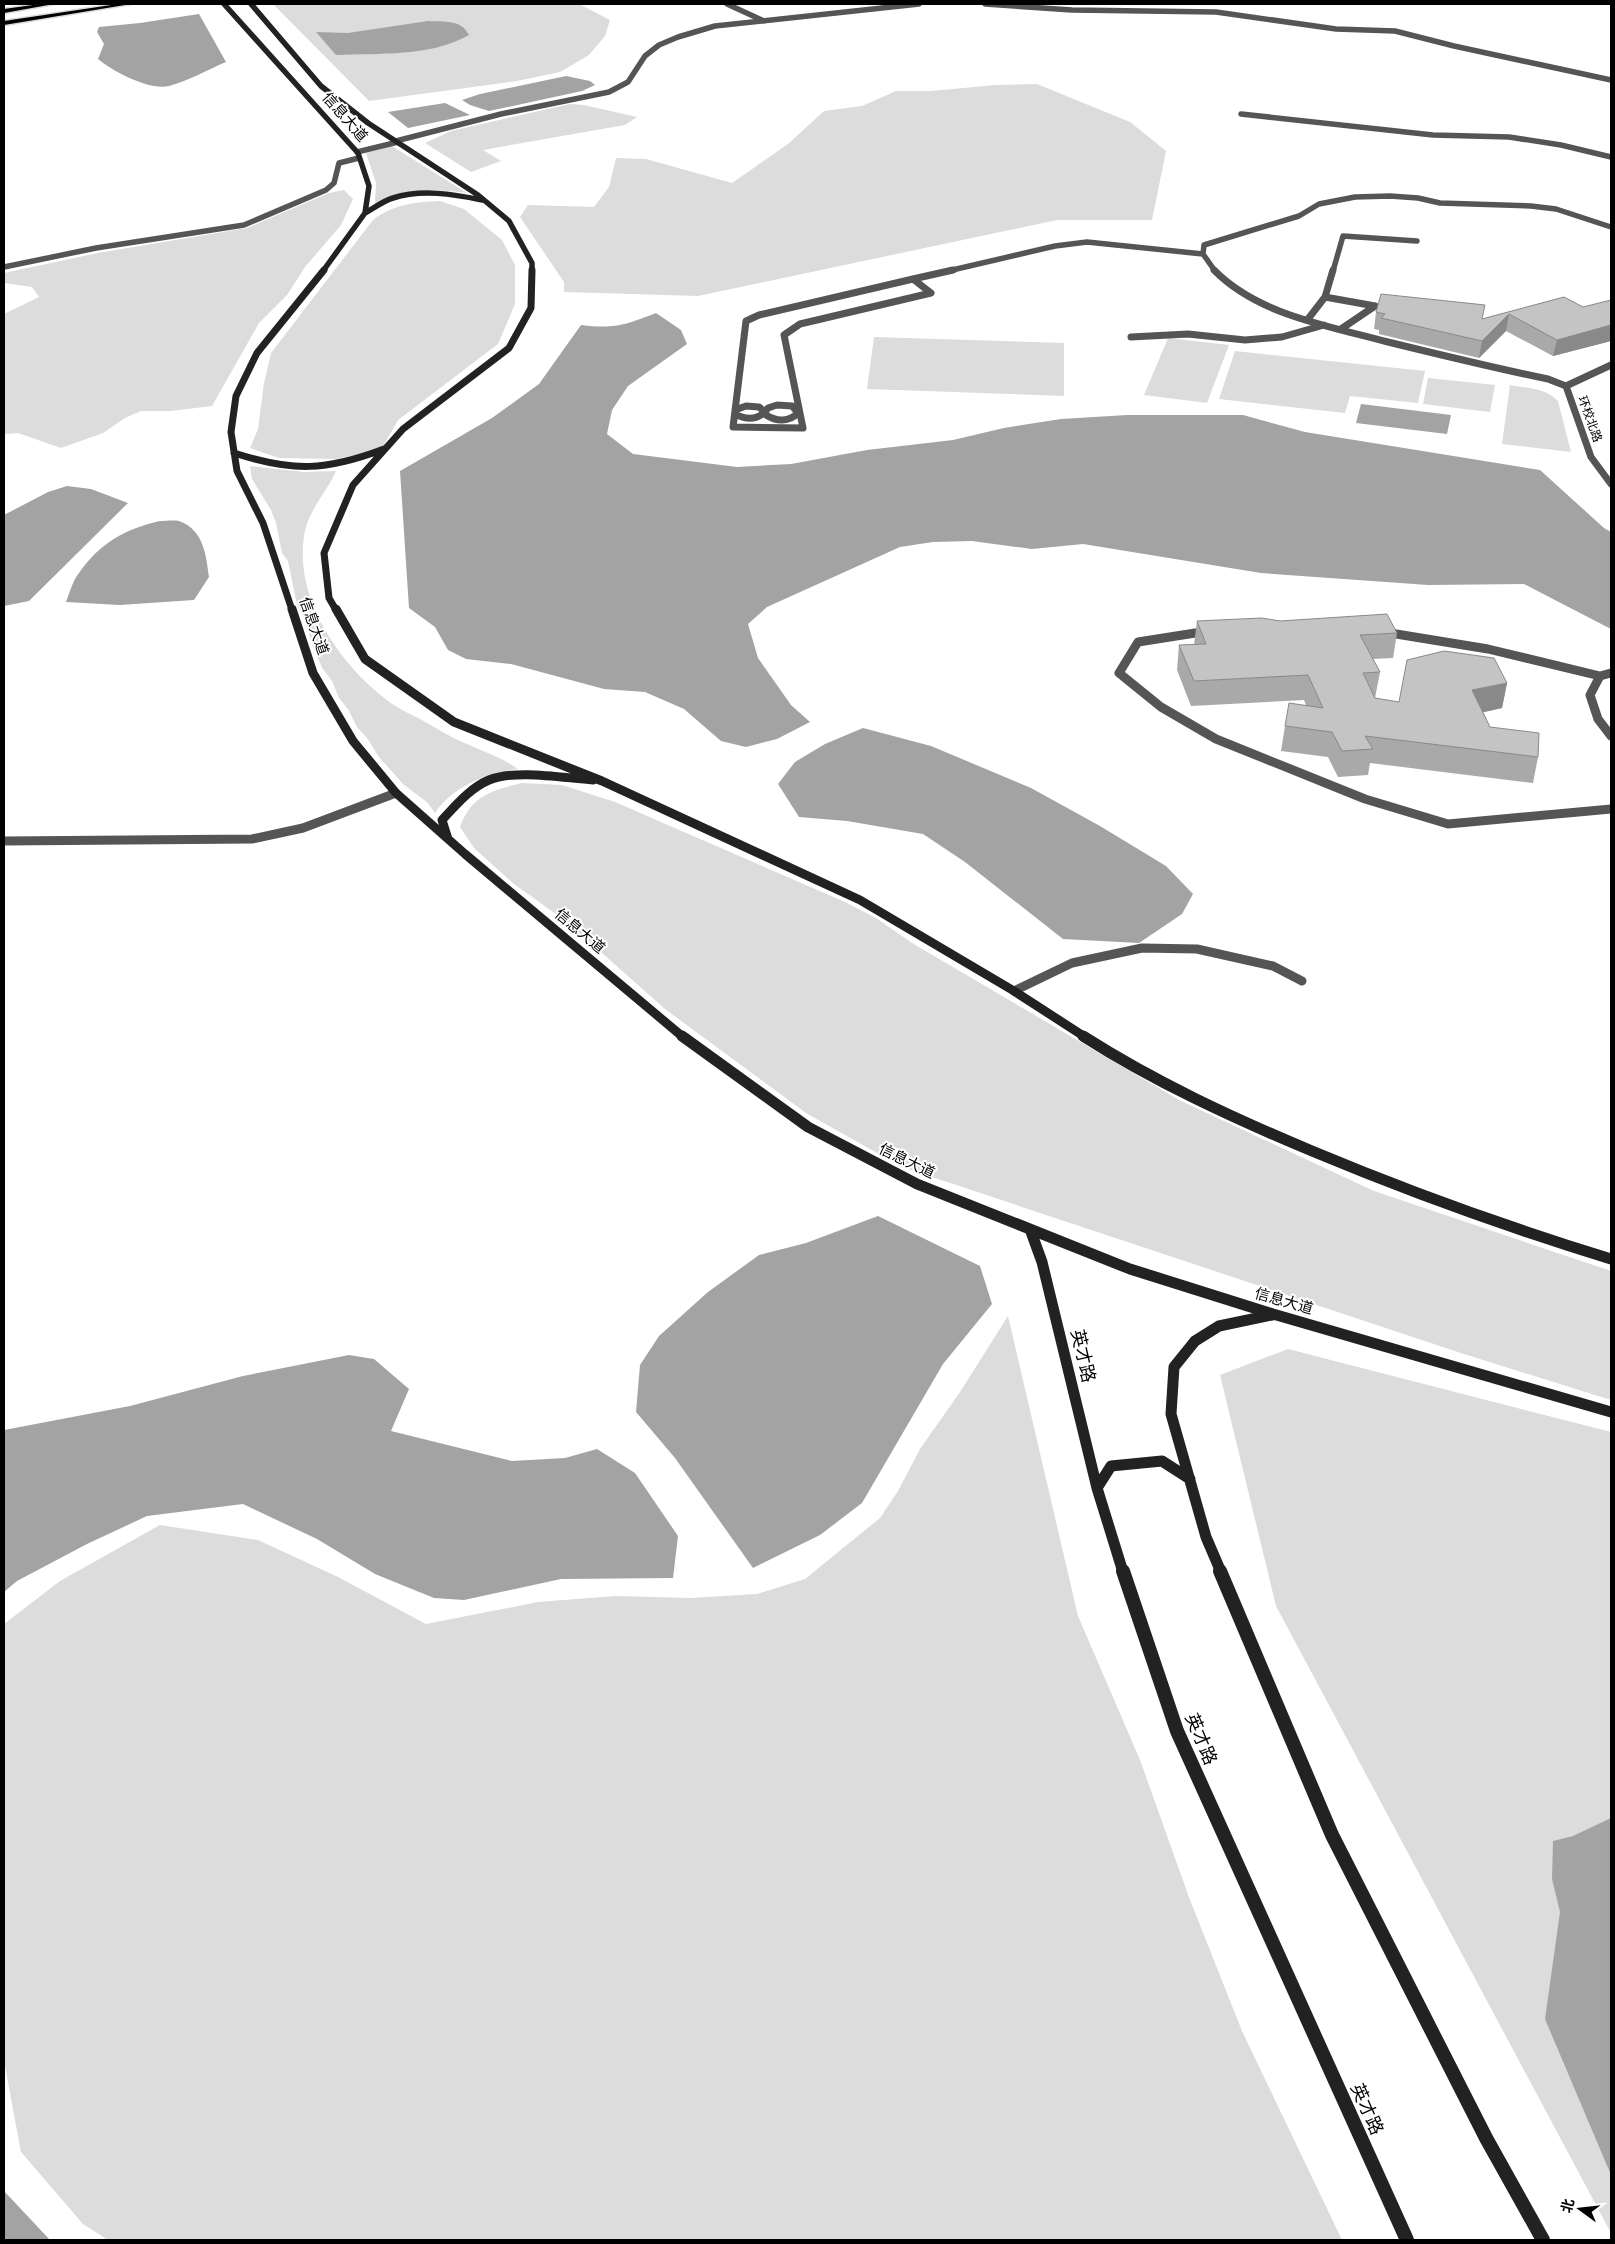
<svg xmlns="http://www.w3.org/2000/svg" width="1615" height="2244" viewBox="0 0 1615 2244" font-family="'DejaVu Sans','Noto Sans SC',sans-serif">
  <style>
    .green { fill: #dcdcdc }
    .water { fill: #a3a3a3 }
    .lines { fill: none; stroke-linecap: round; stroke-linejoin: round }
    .primary-casing { stroke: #dbdbdb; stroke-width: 3 }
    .minor-far2 { stroke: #555; stroke-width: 5.5 }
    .minor-far1 { stroke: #555; stroke-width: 7 }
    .minor { stroke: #555; stroke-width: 9 }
    .secondary-far4 { stroke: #222; stroke-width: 5.5 }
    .secondary-far3 { stroke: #222; stroke-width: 7 }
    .secondary-far2 { stroke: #222; stroke-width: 9 }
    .secondary-far1 { stroke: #222; stroke-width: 11 }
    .secondary { stroke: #222; stroke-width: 14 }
    .primary { fill: #000; fill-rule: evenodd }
    .wall { fill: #a9a9a9 }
    .shaded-wall { fill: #898989 }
    .building { fill: #c4c4c4; stroke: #898989 }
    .labels { text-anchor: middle; stroke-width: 4; stroke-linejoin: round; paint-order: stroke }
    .far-street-label { font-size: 12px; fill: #000; stroke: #fff }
    .street-label { font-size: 15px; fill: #000; stroke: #fff }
    .near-street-label { font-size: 18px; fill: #000; stroke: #fff }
  </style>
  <rect width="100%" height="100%" fill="#fff"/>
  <!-- green -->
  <path class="green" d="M273 4H579L610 20 605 36 589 55 560 72 517 81 369 101Z
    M1037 84 1130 122 1166 151 1152 220H1057L698 296 564 292V282L520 217 528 205 594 207 609 187 616 158 646 159 732 183 788 144 824 111 862 106 896 91H931L996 85Z
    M570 104 584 105 637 117 625 125 483 150 501 161 471 172 425 143 451 131Z
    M392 146 467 193C436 188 404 190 375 203L376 183 366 153Z
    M344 190 353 199 341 225 305 267 287 295 259 323 212 406 171 411H141L125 418 103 433 61 448 18 433 4 434V314L39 297 32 287 4 283V273L98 253 247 228 329 193Z
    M440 201 464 209 502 240 515 265V304L498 344 398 420 381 450 336 459 279 458 250 448 258 429 264 383 271 353 373 220C393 204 416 202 440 201Z
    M874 337 1064 343V396L867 389Z
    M1168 338 1229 345 1207 403 1144 395Z
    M1235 351 1425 371 1418 403 1350 396 1345 413 1219 399Z
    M1428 378 1495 385 1490 412 1423 404Z
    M1510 385C1527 388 1545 388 1558 401L1571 452 1502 444Z
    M250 466 304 472 336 471C327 492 310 508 305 531 291 598 344 672 397 707 407 713 417 717 427 723 438 729 449 736 460 741 480 750 501 757 518 769 487 773 453 786 435 813L427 802 404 785 379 757 367 738 357 727 348 709 339 698 332 681 322 668 310 638 308 625 297 605 288 561 282 553 276 523 271 510 252 479Z
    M522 783 562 785 615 802 845 902 876 918 912 943 1179 1100 1374 1191 1611 1271V1400L1464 1354 902 1167 806 1113 665 1009 567 922 514 884 474 848 460 827C471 796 492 790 522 783Z
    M1008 1316 1078 1616 1140 1760 1190 1900 1242 2031 1342 2240H108L83 2224 21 2152 4 2061V1624L60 1581 160 1525 258 1540 338 1577 426 1624 538 1602 615 1596 690 1598 757 1594 805 1579 880 1518 898 1491 920 1449 960 1392Z
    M1288 1349 1611 1432V2233L1276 1606 1220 1375Z"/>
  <!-- water -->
  <path class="water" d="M199 14 226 62C207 70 188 81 169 86 150 91 112 71 98 59L104 44 97 32 99 27 140 23Z
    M428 21C444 22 461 19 469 35 431 57 378 53 336 55L316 32 348 33Z
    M566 76 590 81 595 85 582 91 489 111 470 105 462 100 480 94Z
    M445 103 470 115 408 128 388 112Z
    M656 313 681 330 687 344 628 386 612 410 607 434 633 454 737 467 791 464 867 450 953 440 1004 428 1061 419 1127 415H1243L1305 432 1540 470 1604 528 1611 532V629L1524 584 1428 585 1261 573 1083 544 1032 549 972 541 933 542 900 547 767 607 748 624 758 658 791 705 810 722 777 739 746 747 721 741 684 709 645 692 604 689 511 664 466 659 448 650 435 627 409 608 400 471 492 418 539 384 581 325C615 329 625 325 656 313Z
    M1361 404 1451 415 1447 434 1356 423Z
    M67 486 91 489 128 503 29 601 4 606V515L48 492Z
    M160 521C165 521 174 520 179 521 204 530 206 555 209 577L194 600 120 605 66 602C70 592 73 580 79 573 100 543 125 529 160 521Z
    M863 728 931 746 1031 788 1100 826 1166 866 1193 894 1182 914 1139 943 1063 939 965 862 923 834 847 821 799 817 778 784 795 762 825 744Z
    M878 1216 980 1266 992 1304 943 1364 862 1503 820 1535 753 1568 675 1458 636 1412 640 1365 659 1336 708 1292 759 1255 806 1243Z
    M349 1355 374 1359 409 1389 391 1431 512 1461 565 1458 597 1449 635 1473 678 1536 673 1578 561 1579 464 1600 434 1598 375 1574 317 1539 243 1504 147 1516 87 1544 17 1581 4 1592V1430L130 1406 243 1376Z
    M1611 1818V2175L1545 2019 1560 1912 1552 1879 1553 1841 1573 1836Z
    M4 2191 50 2240H4Z"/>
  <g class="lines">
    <defs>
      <path id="primary" d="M40 4H54L4 13V9Z
        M118 4H131L4 25V21Z"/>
    </defs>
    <!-- primary casing -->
    <use href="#primary" class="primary-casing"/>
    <!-- minor-far2 -->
    <path class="minor-far2" d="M727 4 764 21
      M985 4 1072 10 1216 12 1336 29 1395 31 1454 46 1611 80
      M1241 114 1433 135 1509 137 1561 145 1611 157
      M396 141 501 114 609 92 628 82 645 56 659 45 678 37 715 26 919 4
      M357 152 398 142
      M1203 254 1204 245 1299 216 1319 204 1355 197 1390 196 1418 198 1440 203 1531 206 1556 209 1611 227
      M4 267 96 248 244 225 326 190 334 183 339 163 359 158
      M948 271 1055 246 1087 242 1203 254 1215 271
      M1333 271 1343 236 1417 241"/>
    <!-- minor-far1 -->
    <path class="minor-far1" d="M1214 270C1258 315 1329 326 1388 342 1441 355 1494 368 1548 379L1566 386
      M913 279 931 293 800 324 784 335 803 428 733 427 746 321 759 315Z
      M913 279 953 270
      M1325 297 1333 270
      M1308 319 1325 297 1375 306
      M1341 329 1375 306
      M1131 337 1188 334 1245 340 1282 337 1324 325
      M1566 386 1591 457 1611 484
      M1566 386 1611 365
      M777 405 792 406 798 413C789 422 777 422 766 415L765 412 768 408Z
      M746 406 759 407 765 412C756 420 746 420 735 414V410Z"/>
    <!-- minor -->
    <path class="minor" d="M1208 631 1138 642 1119 673 1161 707 1216 739 1365 799 1448 824 1611 809
      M1384 632 1488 649 1600 676
      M1611 673 1600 676 1590 695 1598 719 1611 736
      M4 841 252 839 303 828 396 793
      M1014 991 1072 963 1142 948 1197 949 1273 966 1302 981"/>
    <!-- secondary-far4 -->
    <path class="secondary-far4" d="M224 4 358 153 369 186 365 213 323 271
      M251 4 321 86 368 123 478 195 509 221 532 263V271
      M365 213C374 208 383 201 393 198 421 189 453 194 482 200"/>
    <!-- secondary-far3 -->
    <path class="secondary-far3" d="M234 453C293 472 326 471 384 449
      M292 610 263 523 237 471 231 432 236 396 257 353 324 270
      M336 610 329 598 324 553 353 485 403 429 509 348 531 308 532 270"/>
    <!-- secondary-far2 -->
    <path class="secondary-far2" d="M292 609 313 673 353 741 396 793 465 854 683 1037
      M336 609 365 659 454 722 602 781 860 900 1014 991 1085 1037
      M448 839 442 820C456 805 470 788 489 780 517 769 563 778 593 780"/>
    <!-- secondary-far1 -->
    <path class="secondary-far1" d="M682 1036 808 1127 917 1184 1130 1269 1273 1314 1611 1412
      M1083 1036C1155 1082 1233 1118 1312 1151 1410 1192 1510 1228 1611 1259
      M1030 1229 1042 1262 1097 1488 1123 1572
      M1097 1488 1111 1466 1162 1461 1190 1479
      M1221 1572 1206 1537 1171 1414 1174 1367 1195 1341 1219 1326 1272 1315"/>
    <!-- secondary -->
    <path class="secondary" d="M1123 1571 1177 1731 1407 2240
      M1220 1571 1332 1835 1486 2138 1543 2240"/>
    <!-- primary -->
    <use href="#primary" class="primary"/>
  </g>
  <!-- wall -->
  <path class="wall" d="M1564 297 1583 307 1611 300V341L1553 356 1506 331 1479 358 1379 334V330L1374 329 1376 312 1482 319Z
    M1197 621H1280L1397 633 1393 658 1373 659 1380 672 1375 698 1399 702 1507 683 1502 708 1483 712 1490 727 1538 757 1533 783 1370 763 1368 775 1338 777 1328 757 1281 751 1285 726 1306 705 1304 700 1191 706 1177 670 1179 645H1194Z"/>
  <!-- shaded-wall -->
  <path class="shaded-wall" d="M1509 314 1506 331 1479 358 1482 341Z
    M1611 325V341L1553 356 1557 340Z
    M1507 683 1502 708 1467 716 1472 690Z"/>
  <!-- building -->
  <path class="building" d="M1381 294 1485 305 1482 319 1564 297 1583 307 1611 300V325L1557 340 1509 314 1482 341 1381 318 1385 314 1376 312Z
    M1387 614 1397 633 1360 635 1380 672 1363 673 1375 698 1399 702 1407 660 1444 651 1494 658 1507 683 1472 690 1490 727 1539 733 1538 757 1365 736 1373 749 1342 751 1332 732 1285 726 1289 703 1323 708 1308 675 1194 681 1179 645 1206 644 1197 621 1262 618 1280 621Z"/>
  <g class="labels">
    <!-- far-street labels -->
    <g class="far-street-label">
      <text transform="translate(1590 419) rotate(70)" y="4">环校北路</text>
    </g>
    <!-- street labels -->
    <g class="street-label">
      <text transform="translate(345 117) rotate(49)" y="5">信息大道</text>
      <text transform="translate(314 626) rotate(71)" y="5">信息大道</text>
      <text transform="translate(580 931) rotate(40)" y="5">信息大道</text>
      <text transform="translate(907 1161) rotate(26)" y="5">信息大道</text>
      <text transform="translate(1284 1301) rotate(16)" y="5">信息大道</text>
    </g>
    <!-- near-street labels -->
    <g class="near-street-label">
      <text transform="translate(1083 1356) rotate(77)" y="6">英才路</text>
      <text transform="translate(1201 1739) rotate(67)" y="6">英才路</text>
      <text transform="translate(1367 2109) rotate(66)" y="6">英才路</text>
    </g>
  </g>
  <!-- border -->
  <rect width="1615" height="2244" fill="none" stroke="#000000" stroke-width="10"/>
  <!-- north arrow -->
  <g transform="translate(1580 2209) rotate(285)" stroke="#ffffff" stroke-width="4" paint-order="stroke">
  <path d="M0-4L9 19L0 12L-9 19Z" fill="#000000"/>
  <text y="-8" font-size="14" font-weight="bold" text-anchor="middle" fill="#000000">北</text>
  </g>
</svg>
